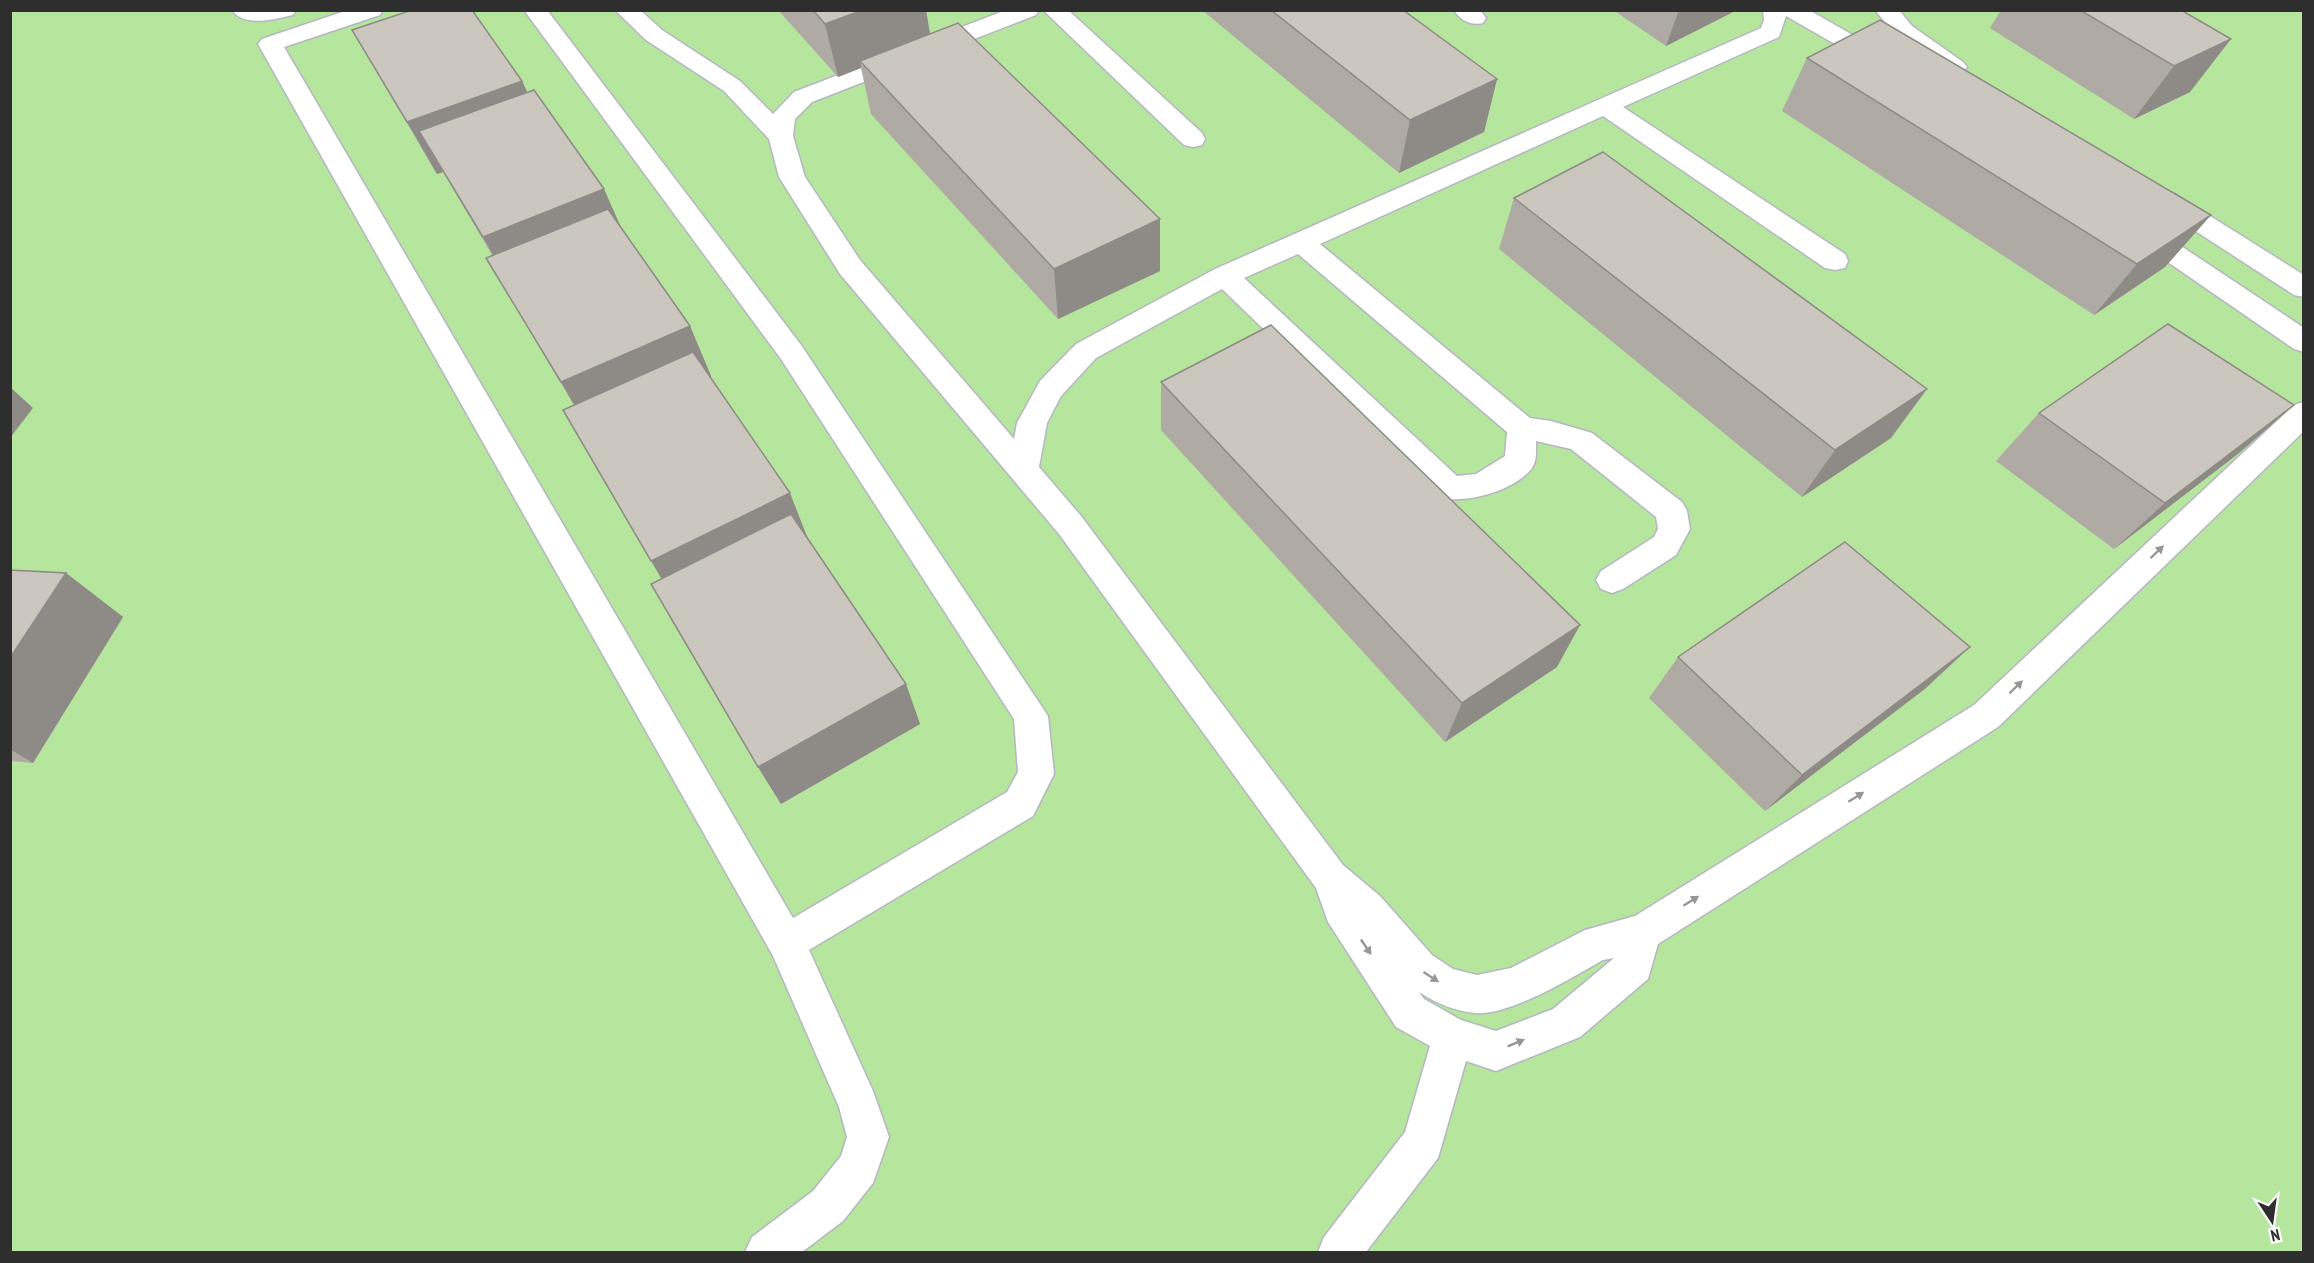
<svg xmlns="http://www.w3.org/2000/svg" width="2314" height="1263" viewBox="0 0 2314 1263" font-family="'PT Sans Narrow',sans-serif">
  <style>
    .green { fill: #b6e59e }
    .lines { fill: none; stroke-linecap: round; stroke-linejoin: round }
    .minor-casing { stroke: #b4b7c1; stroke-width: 3 }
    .minor { fill: #fff; fill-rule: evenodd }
    .wall { fill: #afaba4 }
    .shaded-wall { fill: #8e8b86 }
    .building { fill: #cbc7bf; stroke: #8e8b86; stroke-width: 1.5 }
    .oneway { fill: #969696 }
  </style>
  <rect width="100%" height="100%" fill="#efe9e1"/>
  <!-- green -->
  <path class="green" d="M11 11H2303V1252H11Z"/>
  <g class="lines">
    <defs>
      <path id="minor" d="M232 10H296L293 15C276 19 244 28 232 10Z
        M348 10H383L380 15 284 47 793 918 1007 792 1018 772 1014 719 781 359 524 10H547L801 345 1048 716 1054 774 1033 816 809 950 873 1091 889 1137 873 1183 843 1221 802 1252H745L752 1237 813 1191 841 1156 847 1137 839 1107 773 956 258 44 262 39Z
        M615 10H640L662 30 740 81 773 114 794 92 1006 10H1039L1036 15 812 102 795 119 793 136 805 177 860 260 1014 439 1017 423 1040 381 1076 344 1215 269 1761 28 1764 20 1763 10H1809L1891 57 1895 62 1891 67 1883 69 1875 67 1786 16 1779 37 1623 107 1845 254 1848 261 1845 268 1835 270 1825 268 1603 116 1320 244 1530 418 1551 421 1592 433 1682 502 1687 511 1690 529 1676 555 1623 589 1612 593 1601 589 1596 580 1601 571 1654 537 1658 529 1656 517 1571 449 1536 441C1536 450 1537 461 1532 468 1515 491 1464 505 1438 497L1222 289 1096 358 1061 396 1047 423 1039 467 1081 516 1343 865 1380 896 1432 955 1453 969 1477 975 1511 968 1585 930 1635 916 1974 705 2294 405 2304 402V431L1998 727 1658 944 1648 979 1580 1037 1496 1071 1466 1061 1438 1158 1366 1252H1318L1324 1237 1405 1132 1430 1046 1396 1027 1328 922 1316 888 1059 534 840 274 779 177 769 139 724 91 646 40ZM1298 254 1507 432 1505 456 1476 474 1457 476 1244 278ZM1614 958 1553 1009 1496 1031 1461 1020 1424 999 1419 992C1436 1003 1455 1011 1475 1013 1510 1016 1573 977 1603 960Z
        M1043 10H1068L1202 133 1205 139 1202 145 1193 147 1184 145Z
        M1454 10H1480L1486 18 1483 23C1471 26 1461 21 1454 10Z
        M1875 10H1899L1912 26 1963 62 1967 67 1963 72 1955 74 1947 72 1896 36Z
        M2166 191 2175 194 2304 275V297L2294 295 2157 206 2153 200 2157 194Z
        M2139 221 2148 224 2304 328V352L2294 349 2130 236 2126 230 2130 224Z"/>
    </defs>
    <!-- minor casing -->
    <use href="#minor" class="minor-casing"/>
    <!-- minor -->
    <use href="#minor" class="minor"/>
  </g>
  <!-- wall -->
  <path class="wall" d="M778 10H926L930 34 1160 219V271L1058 319 871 114 861 68 838 77Z
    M1202 10H1403L1497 79 1484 132 1399 173Z
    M1613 10H1737L1666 46Z
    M2001 10H2181L2190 92 2134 119 1990 28Z
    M352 30 522 81 527 92 604 189 620 226 690 326 711 376 710 377 808 538 906 684 920 724 781 804 758 767 574 405 486 258 492 255 443 172 437 174Z
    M1807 58 2211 215 2165 267 2094 315 1782 111Z
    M1514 198 1891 438 1802 497 1499 249Z
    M1161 382 1557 667 1445 742 1161 430Z
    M2294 405 2239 453 2114 549 1996 461 2039 413Z
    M10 570 66 573 123 617 33 763 10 761Z
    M1678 657 1926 688 1765 811 1649 698Z"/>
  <!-- shaded-wall -->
  <path class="shaded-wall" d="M863 10H926L931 41 860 61 861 68 838 77 825 24Z
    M1679 10H1737L1666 46Z
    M2231 39 2190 92 2134 119 2174 66Z
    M1497 79 1484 132 1399 173 1410 120Z
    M522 81 547 133 419 131 443 172 437 174 407 122Z
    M604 189 627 241 512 288 483 237Z
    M2211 215 2165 267 2094 315 2137 264Z
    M1160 219V271L1058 319 1054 269Z
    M690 326 711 376 589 431 561 382Z
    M10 387 33 408 10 438Z
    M1927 389 1891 438 1802 497 1835 450Z
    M2294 405 2239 453 2114 549 2165 503Z
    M790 493 808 539 677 605 651 561Z
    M66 573 123 617 33 763 10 749V658Z
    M1580 625 1557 667 1445 742 1462 703Z
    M1970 647 1926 688 1765 811 1802 775Z
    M906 684 920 724 781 804 758 767Z"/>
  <!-- building -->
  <path class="building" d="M412 10H472L522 81 407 122 352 30Z
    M813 10H863L825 24Z
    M1271 10H1403L1497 79 1410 120Z
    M2080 10H2181L2231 39 2174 66Z
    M1880 20 2211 215 2137 264 1807 58Z
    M958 23 1160 219 1054 269 860 61Z
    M534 90 604 189 483 237 419 131Z
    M1603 152 1927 389 1835 450 1514 198Z
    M608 209 690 326 561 382 486 258Z
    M2168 324 2294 405 2165 503 2039 413Z
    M1271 325 1580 625 1462 703 1161 382Z
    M693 352 790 493 651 561 563 410Z
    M791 514 906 684 758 767 651 584Z
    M1845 542 1970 647 1802 775 1678 657Z
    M10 570 66 573 10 658Z"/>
  <!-- one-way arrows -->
  <defs><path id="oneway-solid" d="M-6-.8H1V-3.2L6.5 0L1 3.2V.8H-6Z" transform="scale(1.5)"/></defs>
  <g class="oneway">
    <use href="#oneway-solid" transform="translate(2157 552) rotate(-44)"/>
    <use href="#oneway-solid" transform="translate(2016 687) rotate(-44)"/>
    <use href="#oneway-solid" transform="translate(1856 797) rotate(-32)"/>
    <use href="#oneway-solid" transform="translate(1691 901) rotate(-32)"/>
    <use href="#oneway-solid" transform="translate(1366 947) rotate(56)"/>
    <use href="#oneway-solid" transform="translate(1431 977) rotate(33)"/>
    <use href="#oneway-solid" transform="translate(1516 1043) rotate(-22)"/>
  </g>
  <!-- border -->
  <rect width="2314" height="1263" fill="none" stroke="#2e2e2e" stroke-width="24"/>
  <!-- north arrow -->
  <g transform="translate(2272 1221) rotate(167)" stroke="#ffffff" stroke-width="4.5" paint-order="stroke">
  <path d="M0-4.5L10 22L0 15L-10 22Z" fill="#2e2e2e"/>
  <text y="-9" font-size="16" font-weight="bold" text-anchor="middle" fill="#2e2e2e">N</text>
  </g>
</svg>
